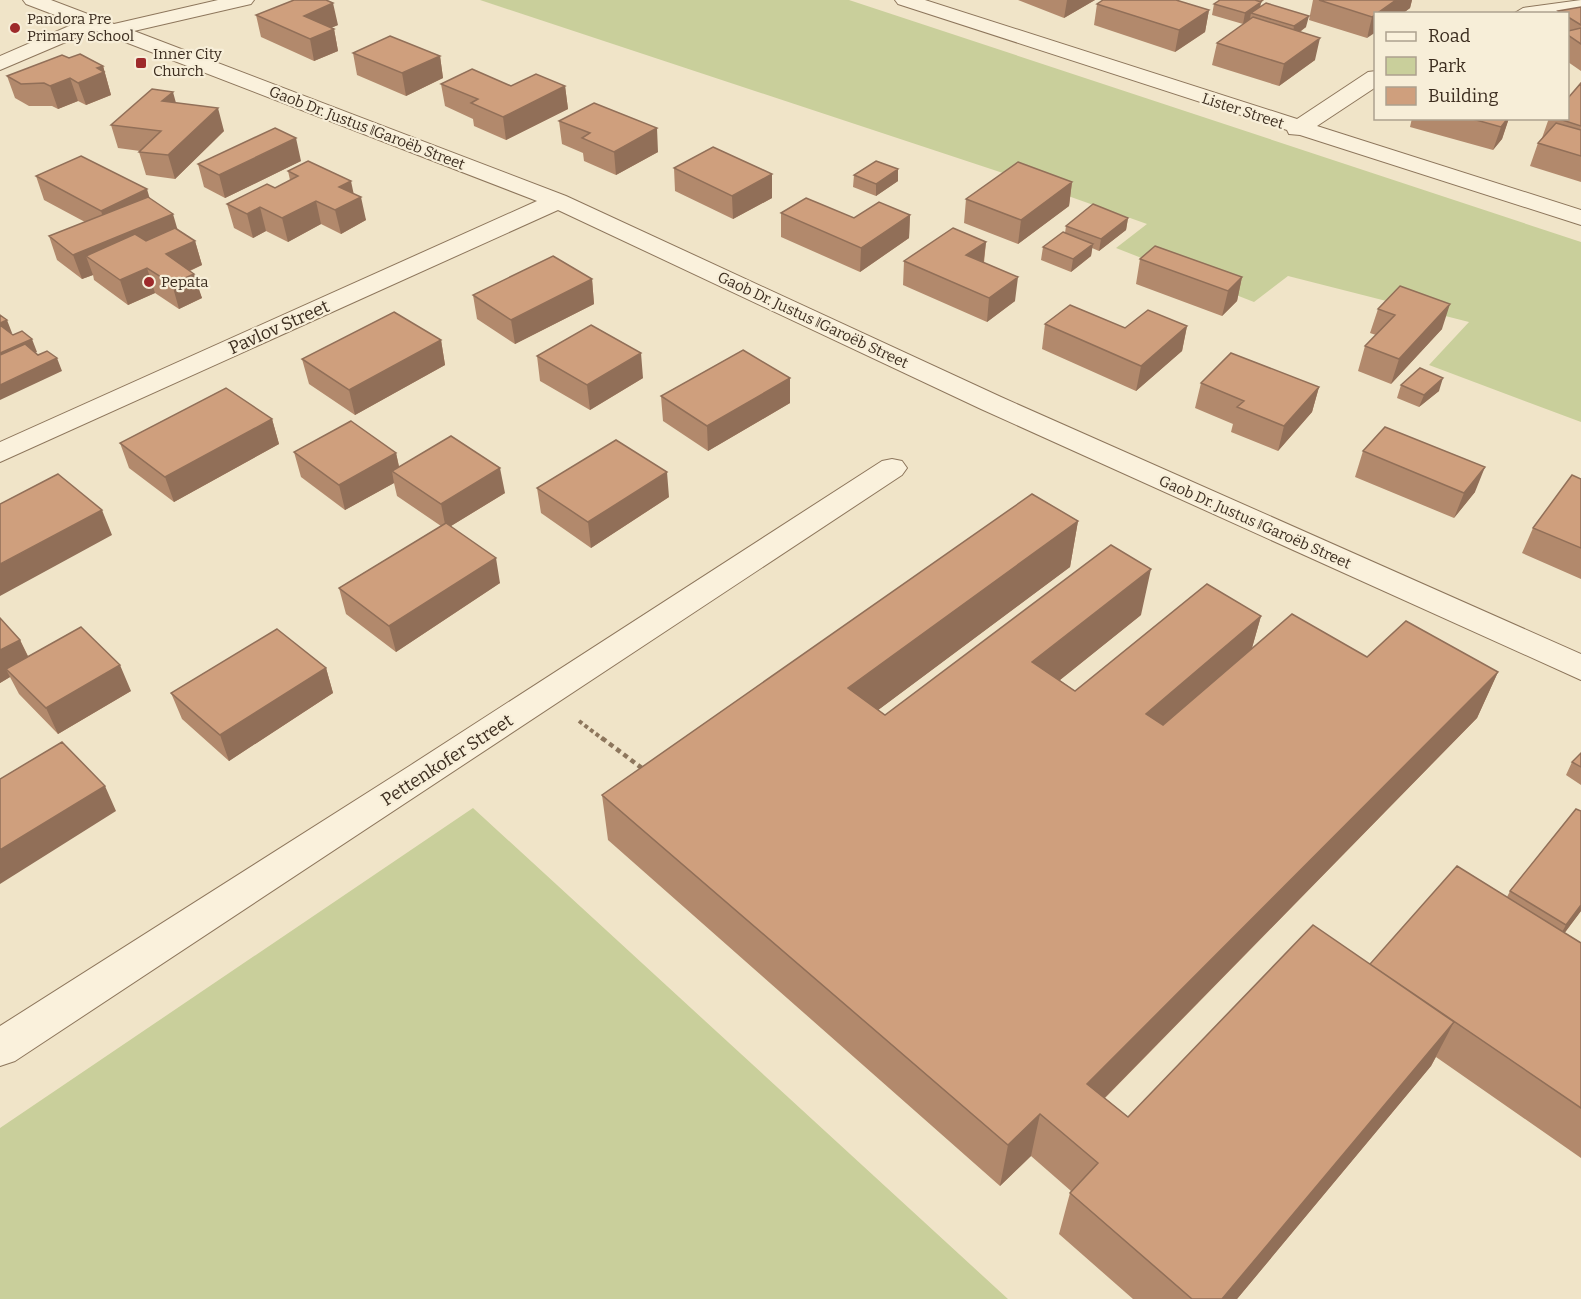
<svg xmlns="http://www.w3.org/2000/svg" width="1581" height="1299" viewBox="0 0 1581 1299" font-family="Bitter,serif">
  <style>
    .green { fill: #c9cf9b }
    .lines { fill: none; stroke-linecap: round; stroke-linejoin: round }
    .minor-casing { stroke: #8d765c; stroke-width: 2 }
    .path-far1 { stroke: #8d765c; stroke-width: 4; stroke-dasharray: 4 3; stroke-linecap: butt }
    .path { stroke: #8d765c; stroke-width: 4.5; stroke-dasharray: 5 4; stroke-linecap: butt }
    .minor { fill: #faf1dc; fill-rule: evenodd }
    .wall { fill: #b2896c }
    .shaded-wall { fill: #916f58 }
    .building { fill: #cf9f7d; stroke: #916f58; stroke-width: 1.5 }
    .poi-dot { fill: #9e2a2b; stroke: #f7eed8; stroke-width: 2 }
    .labels { text-anchor: middle; stroke-width: 4.5; stroke-linejoin: round; paint-order: stroke }
    .far-poi-label { font-size: 15px; fill: #3d2e20; stroke: #f7eed8; text-anchor: start }
    .far-street-label { font-size: 15px; fill: #3d2e20; stroke: #f7eed8 }
    .street-label { font-size: 18px; fill: #3d2e20; stroke: #f7eed8 }
  </style>
  <rect width="100%" height="100%" fill="#f0e4c8"/>
  <!-- green -->
  <path class="green" d="M480 0H849L1581 242V422L1429 365 1469 322 1288 276 1254 302 1116 248 1147 224 1012 176Z
    M473 808 1008 1299H0V1128Z"/>
  <g class="lines">
    <defs>
      <path id="minor" d="M23 0H51L114 24 218 0H254L251 4 134 31 566 196 1001 397 1581 654V680L981 409 558 210 0 462V442L537 201 94 30 0 70V56L76 23 26 4Z
        M895 0H925L1297 119 1368 72 1376 71V87L1317 126 1581 210V225L1300 135 1289 134 1287 130 898 4Z
        M1581 0V12L1513 14 1523 8Z
        M892 459 902 461 907 468 902 475 15 1061 0 1066V1026L411 765 882 461Z"/>
    </defs>
    <!-- minor casing -->
    <use href="#minor" class="minor-casing"/>
    <!-- path-far1 -->
    <path class="path-far1" d="M579 721 604 740"/>
    <!-- path -->
    <path class="path" d="M602 738 643 769"/>
    <!-- minor -->
    <use href="#minor" class="minor"/>
  </g>
  <!-- wall -->
  <path class="wall" d="M1018 0H1095L1064 18Z
    M1220 0H1264L1261 2 1260 7 1306 27 1300 32 1315 60 1279 86 1212 65 1217 43 1243 24 1212 15 1214 4Z
    M1313 0H1412L1410 8 1402 14H1376L1367 38 1309 20Z
    M1097 4 1209 10 1205 32 1175 52 1094 25Z
    M1581 7V71L1568 62V14H1557L1558 11Z
    M256 15 338 25 331 28 334 29 338 51 314 61 261 37Z
    M353 53 440 56 443 78 406 96 357 75Z
    M69 58 103 66 111 95 86 105 78 101 58 109 52 106H29L15 98 7 76Z
    M1581 83V182L1530 166 1538 143 1542 138 1549 118H1568Z
    M441 84 511 86H565L568 109 506 140 474 126 473 119 445 106Z
    M176 103 224 131 175 179 146 175 139 152 140 151 118 148 111 125Z
    M1412 118H1509L1502 139 1493 150 1410 127Z
    M559 121 658 152 616 175 584 161 583 153 562 144Z
    M301 161 225 198 204 187 198 164Z
    M674 168 772 174V198L733 219 675 191Z
    M898 169V181L876 196 853 187 854 175Z
    M288 171 354 194 366 220 341 234 321 224 288 242 266 231 253 238 234 228 227 204 275 188 290 180Z
    M36 176 150 198 177 229 195 241 202 265 190 271 202 298 179 309 155 293 128 305 94 280 93 275 82 279 57 260 49 236 85 222 44 200Z
    M1072 182 1069 206 1018 244 964 223 966 199Z
    M781 213 854 218 910 215 909 238 860 272 781 237Z
    M1128 218 1126 230 1099 251 1092 248 1091 256 1071 272 1041 260 1043 247 1065 233 1066 226Z
    M986 242 984 263 1015 301 987 322 903 285 904 261Z
    M1140 259 1242 277 1237 301 1222 316 1136 284Z
    M592 279 594 304 515 344 477 319 473 295Z
    M1378 309 1442 329 1391 384 1358 371 1365 346 1376 335 1370 333Z
    M1045 324 1125 328 1187 326 1182 351 1136 391 1042 349Z
    M441 340 445 365 355 415 309 384 302 359Z
    M537 356 643 378 590 410 540 381Z
    M790 378V403L708 451 663 421 661 396Z
    M1201 383 1319 387 1312 412 1278 451 1231 432 1233 424 1195 408Z
    M1401 385 1439 391 1419 407 1397 398Z
    M272 419 279 444 174 502 129 468 120 443Z
    M1363 451 1475 492 1454 518 1355 477Z
    M294 452 396 453 399 466 505 493 451 526 500 583 396 652 346 614 339 588 441 526 397 496 394 483 345 510 301 477Z
    M1581 479V579L1522 553 1533 528Z
    M537 488 669 497 591 548 541 513Z
    M1078 521 1070 567 878 710 885 715 1141 615 1060 680 1075 691 1261 616 1252 648 1367 657 1498 672 1477 718 1105 1098 1128 1117 1370 964 1507 897 1510 891 1581 911 1564 933 1581 943V1158L1436 1057 1431 1066 1237 1299H1133L1059 1234 1070 1193 1071 1191 1031 1156 1000 1186 608 840 602 795Z
    M0 618 20 640 28 656 131 691 58 734 19 694 10 677 0 683Z
    M326 668 333 693 229 761 182 719 171 693Z
    M1581 753V785L1566 775 1572 762Z"/>
  <!-- shaded-wall -->
  <path class="shaded-wall" d="M1067 0H1095L1064 18Z
    M1261 0H1264L1261 2 1259 13H1251L1250 19 1243 24 1245 13 1260 2Z
    M1396 0H1412L1410 8 1402 14H1377Z
    M333 3 338 25 308 37 304 16Z
    M1209 10 1205 32 1175 52 1179 30Z
    M1376 14V32L1367 38 1372 17Z
    M1309 16 1306 27 1292 37 1294 26Z
    M334 29 338 51 314 61 310 39Z
    M1320 38 1315 60 1279 86 1284 64Z
    M440 56 443 78 406 96 402 73Z
    M103 66 111 95 86 105 78 83 97 68Z
    M70 78 78 101 58 109 50 86Z
    M565 86 568 109 506 140 503 117Z
    M173 92 179 114 162 101Z
    M218 108 224 131 175 179 168 155Z
    M1508 118H1509L1502 139 1493 150 1501 127Z
    M657 128 658 152 616 175 614 152Z
    M296 138 301 161 225 198 219 175Z
    M898 169V181L876 196V184Z
    M772 174V198L733 219 732 196Z
    M351 181 355 200 361 197 366 220 341 234 335 210 339 187Z
    M1072 182 1069 206 1018 244 1021 220Z
    M147 189 154 213 109 235 101 211Z
    M316 201 321 224 288 242 282 218Z
    M260 207 266 231 253 238 247 214Z
    M173 214 180 238 86 256 93 275 82 279 73 255Z
    M910 215 909 238 860 272 861 248Z
    M1128 218 1126 230 1099 251 1101 239Z
    M195 241 202 265 173 278 166 254Z
    M986 242 983 266 966 255Z
    M1093 244 1091 256 1071 272 1073 259Z
    M147 268 155 293 128 305 120 280Z
    M194 274 202 298 179 309 172 284Z
    M1018 277 1015 301 987 322 989 298Z
    M1242 277 1237 301 1222 316 1228 291Z
    M592 279 594 304 515 344 511 320Z
    M1450 304 1442 329 1391 384 1399 359Z
    M7 320 12 333 0 338V323Z
    M1187 326 1182 351 1136 391 1141 366Z
    M32 339 37 352 0 368V353Z
    M441 340 445 365 355 415 349 390Z
    M641 353 643 378 590 410 587 385Z
    M57 358 62 371 0 400V385Z
    M790 378V403L708 451 707 426Z
    M1443 378 1439 391 1419 407 1424 395Z
    M1319 387 1312 412 1278 451 1284 426Z
    M272 419 279 444 174 502 165 477Z
    M396 453 401 477 392 471 394 483 345 510 339 485Z
    M1485 467 1475 492 1454 518 1464 493Z
    M500 468 505 493 446 529 441 504Z
    M667 472 669 497 591 548 588 522Z
    M102 510 112 535 0 596V564Z
    M1078 521 1070 567 846 734 848 688Z
    M496 558 500 583 396 652 389 626Z
    M1151 569 1141 615 1025 708 1032 662Z
    M1261 616 1248 662 1136 760 1146 714Z
    M20 640 32 665 6 669 10 677 0 683V650Z
    M120 665 131 691 58 734 46 708Z
    M326 668 333 693 229 761 220 735Z
    M1498 672 1477 718 1077 1126 1087 1084Z
    M105 786 116 811 0 884V850Z
    M1581 905V911L1552 950 1566 925Z
    M1454 1022 1431 1066 1237 1299H1222Z
    M1040 1114 1031 1156 1000 1186 1008 1145Z"/>
  <!-- building -->
  <path class="building" d="M294 0H326L333 3 304 16 334 29 310 39 256 15Z
    M1103 0H1176L1209 10 1179 30 1097 4Z
    M1220 0H1255L1261 2 1245 13 1214 4Z
    M1319 0H1396L1376 14 1372 17Z
    M1266 3 1309 16 1294 26 1251 13Z
    M1581 7V25L1568 17V14H1562L1558 11Z
    M1253 17 1320 38 1284 64 1217 43Z
    M1581 28V44L1568 35V31Z
    M390 36 440 56 402 73 353 53Z
    M80 54 103 66 97 68 104 72 78 83 70 78 50 86 44 83 21 84 7 76 62 55 69 58Z
    M472 69 511 86 536 74 565 86 503 117 471 103 478 99 441 84Z
    M1581 83V126L1556 118H1568V98Z
    M152 89 173 92 162 101 218 108 168 155 139 152 161 131 111 125Z
    M594 103 657 128 614 152 582 138 590 133 559 121Z
    M1469 118H1508L1501 127Z
    M1556 123 1581 130V156L1538 143Z
    M275 128 296 138 219 175 198 164Z
    M713 147 772 174 732 196 674 168Z
    M81 156 147 189 101 211 36 176Z
    M308 161 351 181 339 187 361 197 335 210 316 201 282 218 260 207 247 214 227 204 267 184 275 188 298 176 288 171Z
    M876 161 898 169 876 184 854 175Z
    M1018 162 1072 182 1021 220 966 199Z
    M148 197 173 214 73 255 49 236Z
    M806 198 854 218 879 202 910 215 861 248 781 213Z
    M1093 204 1128 218 1101 239 1066 226Z
    M175 228 195 241 166 254 194 274 172 284 147 268 120 280 86 256 135 234 146 241Z
    M953 228 986 242 966 255 1018 277 989 298 904 261Z
    M1063 232 1093 244 1073 259 1043 247Z
    M1155 246 1242 277 1228 291 1140 259Z
    M553 256 592 279 511 320 473 295Z
    M1400 286 1450 304 1399 359 1365 346 1395 315 1378 309Z
    M1070 305 1125 328 1148 310 1187 326 1141 366 1045 324Z
    M394 312 441 340 349 390 302 359Z
    M0 315 7 320 0 323Z
    M0 325 13 335 22 331 32 339 0 353Z
    M591 325 641 353 587 385 537 356Z
    M25 344 38 355 47 351 57 358 0 385V355Z
    M743 350 790 378 707 426 661 396Z
    M1231 353 1319 387 1284 426 1237 407 1244 401 1201 383Z
    M1420 368 1443 378 1424 395 1401 385Z
    M226 388 272 419 165 477 120 443Z
    M351 421 396 453 339 485 294 452Z
    M1385 427 1485 467 1464 493 1363 451Z
    M451 436 500 468 441 504 392 471Z
    M616 440 667 472 588 522 537 488Z
    M58 474 102 510 0 564V504Z
    M1572 475 1581 479V548L1533 528Z
    M1032 494 1078 521 848 688 885 715 1111 545 1151 569 1032 662 1075 691 1207 584 1261 616 1146 714 1163 725 1292 614 1367 657 1406 621 1498 672 1087 1084 1128 1117 1313 925 1454 1022 1222 1299H1192L1070 1193 1098 1163 1040 1114 1008 1145 602 795Z
    M446 523 496 558 389 626 339 588Z
    M0 618 20 640 0 650Z
    M81 627 120 665 46 708 6 669Z
    M277 629 326 668 220 735 171 693Z
    M62 742 105 786 0 850V779Z
    M1581 753V767L1572 762Z
    M1576 809 1581 811V905L1566 925 1510 891Z
    M1457 866 1581 943V1108L1370 964Z"/>
  <!-- markers -->
  <g class="poi-dot">
    <circle cx="15" cy="28" r="6"/>
    <rect x="135" y="57" width="12" height="12" rx="3"/>
    <circle cx="149" cy="282" r="6"/>
  </g>
  <g class="labels">
    <!-- far-poi labels -->
    <g class="far-poi-label">
      <text x="27" y="24">Pandora Pre<tspan x="27" dy="17">Primary School</tspan></text>
      <text x="153" y="59">Inner City<tspan x="153" dy="17">Church</tspan></text>
      <text x="161" y="287">Pepata</text>
    </g>
    <!-- far-street labels -->
    <g class="far-street-label">
      <text transform="translate(1243 111) rotate(18)" y="5">Lister Street</text>
      <text transform="translate(367 128) rotate(21)" y="5">Gaob Dr. Justus ǁGaroëb Street</text>
      <text transform="translate(813 320) rotate(25)" y="5">Gaob Dr. Justus ǁGaroëb Street</text>
      <text transform="translate(1255 522) rotate(24)" y="5">Gaob Dr. Justus ǁGaroëb Street</text>
    </g>
    <!-- street labels -->
    <g class="street-label">
      <text transform="translate(279 327) rotate(-24)" y="6">Pavlov Street</text>
      <text transform="translate(447 760) rotate(-33)" y="6">Pettenkofer Street</text>
    </g>
  </g>
  <!-- legend -->
  <rect x="1374" y="12" width="195" height="108" fill="#f7eed8" stroke="#ada18e" stroke-width="1.5"/>
  <rect x="1386" y="32" width="30" height="9" fill="#faf1dc" stroke="#ada18e" stroke-width="1.5"/>
  <text x="1428" y="42" font-size="18" fill="#3d2e20">Road</text>
  <rect x="1386" y="57" width="30" height="18" fill="#c9cf9b" stroke="#ada18e" stroke-width="1.5"/>
  <text x="1428" y="72" font-size="18" fill="#3d2e20">Park</text>
  <rect x="1386" y="87" width="30" height="18" fill="#cf9f7d" stroke="#ada18e" stroke-width="1.5"/>
  <text x="1428" y="102" font-size="18" fill="#3d2e20">Building</text>
</svg>
